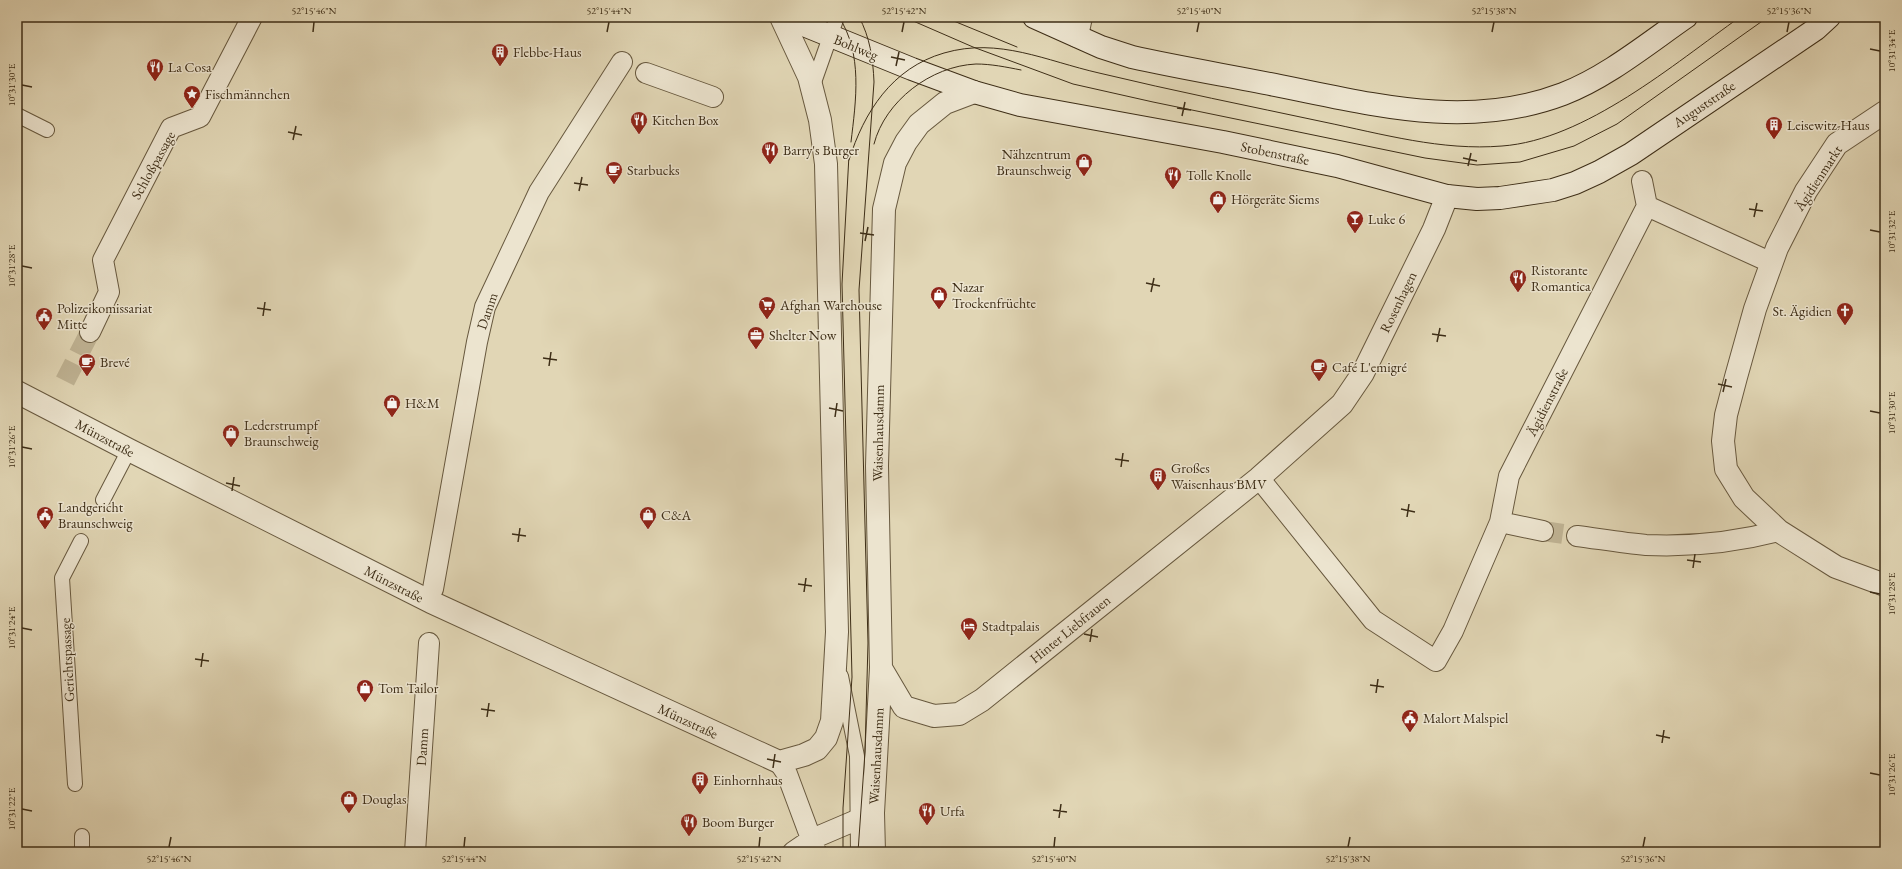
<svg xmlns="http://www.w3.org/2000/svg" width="1902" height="869" viewBox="0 0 1902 869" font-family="'EB Garamond',serif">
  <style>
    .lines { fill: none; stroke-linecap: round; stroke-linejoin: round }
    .pedestrian-tunnel { stroke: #c0b495; stroke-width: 20; stroke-dasharray: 20 10; stroke-linecap: butt }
    .service-casing { stroke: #67583e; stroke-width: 16 }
    .pedestrian-casing { stroke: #67583e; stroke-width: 22 }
    .minor-casing { stroke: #67583e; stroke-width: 24 }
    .secondary-casing { stroke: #3e2e17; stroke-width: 24 }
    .service { stroke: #ece4cf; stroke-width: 14 }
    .pedestrian { stroke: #ece4cf; stroke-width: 20 }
    .minor { stroke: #ece4cf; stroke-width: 22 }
    .secondary { stroke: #ece4cf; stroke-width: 22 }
    .tram { stroke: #3e2e17; stroke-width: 1 }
    .ticks { fill: none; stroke: #3e2e17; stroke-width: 1.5 }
    .labels { text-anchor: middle; stroke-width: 3; stroke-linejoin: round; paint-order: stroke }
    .street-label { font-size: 14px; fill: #3e2e17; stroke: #ece4cf }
    .poi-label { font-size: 14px; fill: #3e2e17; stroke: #ece4cf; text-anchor: start }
    .neatline { fill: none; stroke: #3e2e17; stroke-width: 1.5 }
    .ticks-label { font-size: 10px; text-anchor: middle; fill: #3e2e17 }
  </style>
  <rect width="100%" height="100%" fill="#e1d6b5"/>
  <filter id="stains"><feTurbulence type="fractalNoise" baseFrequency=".005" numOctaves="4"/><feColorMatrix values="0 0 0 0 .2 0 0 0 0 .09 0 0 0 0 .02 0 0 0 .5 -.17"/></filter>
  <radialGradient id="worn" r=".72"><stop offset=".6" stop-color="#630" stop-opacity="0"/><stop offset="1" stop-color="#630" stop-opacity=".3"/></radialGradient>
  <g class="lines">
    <!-- pedestrian-tunnel -->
    <path class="pedestrian-tunnel" d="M65 381 90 332
      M1543 531 1577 536"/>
    <defs>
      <path id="service" d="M812 88 837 17
        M17 115 47 130
        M103 500 129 450
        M841 676 857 756 858 852
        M75 784 62 578 81 541
        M82 836V852"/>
      <path id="pedestrian" d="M646 73 713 97
        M1642 181 1647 206 1772 263
        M90 332 109 292 103 260 171 128 200 117 252 17
        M1259 478 1373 620 1436 661 1453 631 1500 522 1509 476 1647 206
        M1500 522 1543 531
        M1577 536C1600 539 1623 543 1646 545 1690 547 1737 542 1779 531
        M433 589 477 342 485 307 539 192 622 62
        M779 762 787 774 816 852
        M415 852 429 643
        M793 852 812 839 873 813"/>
      <path id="minor" d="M1077 36 1081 17
        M1885 112 1837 144 1806 191 1777 248 1755 309 1736 377 1726 415 1723 441 1726 469 1744 498 1779 531 1836 567 1885 585
        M17 392 129 450 431 602 779 762 804 755 817 749 826 738 832 721 837 632 826 164 820 120 809 77 781 17
        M881 668 904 707 934 716 959 714 982 700 1259 478 1342 404 1363 373 1434 229 1447 196
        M874 852 873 813 881 668 877 466 884 209 895 163 906 142 919 124 945 103 974 92"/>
      <path id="secondary" d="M784 17 912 69 974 92 1020 105 1223 142 1337 166 1447 196 1477 199 1500 198 1553 190 1575 183 1599 172 1631 154 1816 29 1829 17
        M1034 17 1101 47 1132 57C1181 68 1231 76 1280 86 1375 105 1468 130 1563 94 1607 77 1647 44 1686 17"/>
    </defs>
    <!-- service casing -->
    <use href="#service" class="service-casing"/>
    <!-- pedestrian casing -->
    <use href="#pedestrian" class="pedestrian-casing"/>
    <!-- minor casing -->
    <use href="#minor" class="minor-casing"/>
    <!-- secondary casing -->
    <use href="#secondary" class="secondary-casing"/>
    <!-- service -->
    <use href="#service" class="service"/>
    <!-- pedestrian -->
    <use href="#pedestrian" class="pedestrian"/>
    <!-- minor -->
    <use href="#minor" class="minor"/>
    <!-- secondary -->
    <use href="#secondary" class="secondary"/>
    <!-- tram -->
    <path class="tram" d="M839 17C863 54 856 100 851 142
      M904 17 973 47 1073 84 1153 102 1425 158 1477 165 1520 162 1574 146 1617 124 1768 17
      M944 17 1017 47
      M874 144C885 101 931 66 976 64 991 64 1006 67 1021 70
      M849 160C864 112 892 68 944 53 999 37 1046 61 1099 73 1174 91 1249 106 1324 122 1382 134 1442 151 1502 146 1585 140 1674 64 1740 17
      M843 852V808L852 677 842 284 849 155
      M858 852 865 752 868 643 859 290 874 82C873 59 870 37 859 17"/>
  </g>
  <!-- ticks -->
  <path class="ticks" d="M313 32 314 22M607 32 609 22M902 32 904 22M1197 32 1199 22M1492 32 1494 22M1787 32 1789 22M1870 49 1880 51M891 57 905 60M896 66 899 52M22 85 32 87M1177 108 1191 110M1182 116 1185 102M288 132 302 135M293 140 296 126M1463 158 1477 161M1468 166 1471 153M574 183 588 185M579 191 582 177M1749 209 1763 211M1754 217 1757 203M1870 230 1880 232M860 233 874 235M865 241 868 227M22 266 32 268M1146 283 1160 286M1151 292 1154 278M257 308 271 310M263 316 265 302M1432 334 1446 336M1437 342 1440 328M543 358 557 360M549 366 551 352M1718 384 1732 387M1723 392 1726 379M829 408 843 411M1870 411 1880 413M835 417 837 403M22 447 32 449M1115 459 1129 461M1121 467 1123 453M226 483 240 486M232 491 234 477M1401 509 1415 512M1407 517 1409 504M512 534 526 536M518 542 520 528M1687 560 1701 562M1693 568 1695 554M798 584 812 586M804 592 806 578M1870 592 1880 594M22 628 32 630M1084 634 1098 637M1090 642 1092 629M195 659 209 661M201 667 203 653M1370 685 1384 687M1376 693 1378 679M481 709 495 711M487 717 489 703M1656 735 1670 738M1662 743 1664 730M767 759 781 762M773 768 775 754M1870 773 1880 775M22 809 32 811M1053 810 1067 812M1059 818 1061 804M169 847 171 837M464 847 465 837M759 847 760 837M1054 847 1055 837M1348 847 1350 837M1643 847 1645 837"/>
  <!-- icons -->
  <defs>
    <symbol id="building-pin" viewBox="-11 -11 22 30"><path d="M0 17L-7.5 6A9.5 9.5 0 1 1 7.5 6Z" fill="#8f2418" stroke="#ece4cf"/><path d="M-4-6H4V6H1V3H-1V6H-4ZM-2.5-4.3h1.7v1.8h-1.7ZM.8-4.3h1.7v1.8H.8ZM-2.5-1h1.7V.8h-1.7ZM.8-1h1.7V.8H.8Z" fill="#fff"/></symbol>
    <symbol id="restaurant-pin" viewBox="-11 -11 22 30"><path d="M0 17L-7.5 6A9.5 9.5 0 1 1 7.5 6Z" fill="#8f2418" stroke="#ece4cf"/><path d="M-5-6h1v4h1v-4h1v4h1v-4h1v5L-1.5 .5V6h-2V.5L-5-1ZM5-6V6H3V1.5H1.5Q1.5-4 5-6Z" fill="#fff"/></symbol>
    <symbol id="sight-pin" viewBox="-11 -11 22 30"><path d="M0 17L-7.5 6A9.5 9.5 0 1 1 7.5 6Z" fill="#8f2418" stroke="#ece4cf"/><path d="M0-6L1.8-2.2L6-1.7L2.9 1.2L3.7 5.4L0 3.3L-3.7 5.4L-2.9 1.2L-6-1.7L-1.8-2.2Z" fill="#fff"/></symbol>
    <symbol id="shop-pin" viewBox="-11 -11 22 30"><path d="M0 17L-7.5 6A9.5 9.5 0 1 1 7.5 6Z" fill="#8f2418" stroke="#ece4cf"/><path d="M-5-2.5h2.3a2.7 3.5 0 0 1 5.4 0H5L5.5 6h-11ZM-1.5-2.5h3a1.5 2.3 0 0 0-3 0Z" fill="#fff"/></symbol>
    <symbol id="cafe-pin" viewBox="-11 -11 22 30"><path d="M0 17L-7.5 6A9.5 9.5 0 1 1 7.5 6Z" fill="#8f2418" stroke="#ece4cf"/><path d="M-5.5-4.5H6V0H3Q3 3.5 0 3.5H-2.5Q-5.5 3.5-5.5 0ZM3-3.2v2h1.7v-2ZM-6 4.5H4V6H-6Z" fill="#fff"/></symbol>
    <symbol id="bar-pin" viewBox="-11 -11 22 30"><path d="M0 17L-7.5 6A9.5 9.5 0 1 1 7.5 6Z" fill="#8f2418" stroke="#ece4cf"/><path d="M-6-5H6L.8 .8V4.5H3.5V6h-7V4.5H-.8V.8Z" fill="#fff"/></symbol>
    <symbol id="supermarket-pin" viewBox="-11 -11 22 30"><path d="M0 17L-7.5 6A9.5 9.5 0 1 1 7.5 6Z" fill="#8f2418" stroke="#ece4cf"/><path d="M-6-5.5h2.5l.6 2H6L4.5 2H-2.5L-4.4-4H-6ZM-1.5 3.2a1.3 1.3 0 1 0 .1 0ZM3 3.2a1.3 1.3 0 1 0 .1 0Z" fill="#fff"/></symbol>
    <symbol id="church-pin" viewBox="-11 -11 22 30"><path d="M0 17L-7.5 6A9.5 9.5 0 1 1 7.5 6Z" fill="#8f2418" stroke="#ece4cf"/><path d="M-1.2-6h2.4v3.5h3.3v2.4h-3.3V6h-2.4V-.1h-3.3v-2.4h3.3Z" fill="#fff"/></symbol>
    <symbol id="civic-pin" viewBox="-11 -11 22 30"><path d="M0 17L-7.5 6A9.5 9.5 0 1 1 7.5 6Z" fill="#8f2418" stroke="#ece4cf"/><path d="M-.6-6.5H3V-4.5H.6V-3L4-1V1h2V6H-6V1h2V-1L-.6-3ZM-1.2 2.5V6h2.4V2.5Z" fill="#fff"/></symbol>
    <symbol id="office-pin" viewBox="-11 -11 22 30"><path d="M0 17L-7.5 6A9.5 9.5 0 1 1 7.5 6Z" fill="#8f2418" stroke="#ece4cf"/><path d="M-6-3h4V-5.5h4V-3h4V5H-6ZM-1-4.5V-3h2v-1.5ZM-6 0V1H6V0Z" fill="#fff"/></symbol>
    <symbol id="hotel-pin" viewBox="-11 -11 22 30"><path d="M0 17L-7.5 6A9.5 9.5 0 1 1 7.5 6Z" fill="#8f2418" stroke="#ece4cf"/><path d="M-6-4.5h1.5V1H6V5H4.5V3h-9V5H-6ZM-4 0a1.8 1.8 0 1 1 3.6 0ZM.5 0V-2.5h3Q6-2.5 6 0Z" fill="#fff"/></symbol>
  </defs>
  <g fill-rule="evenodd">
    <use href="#building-pin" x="490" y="42" width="20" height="27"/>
    <use href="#restaurant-pin" x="145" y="57" width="20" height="27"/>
    <use href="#sight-pin" x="182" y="84" width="20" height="27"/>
    <use href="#restaurant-pin" x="629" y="110" width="20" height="27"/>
    <use href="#building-pin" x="1764" y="115" width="20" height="27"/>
    <use href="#restaurant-pin" x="760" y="140" width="20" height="27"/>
    <use href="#shop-pin" x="1074" y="152" width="20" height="27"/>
    <use href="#cafe-pin" x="604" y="160" width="20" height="27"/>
    <use href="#restaurant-pin" x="1163" y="165" width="20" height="27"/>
    <use href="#shop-pin" x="1208" y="189" width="20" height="27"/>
    <use href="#bar-pin" x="1345" y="209" width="20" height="27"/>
    <use href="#restaurant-pin" x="1508" y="268" width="20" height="27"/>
    <use href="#shop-pin" x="929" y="285" width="20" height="27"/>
    <use href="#supermarket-pin" x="757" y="295" width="20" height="27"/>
    <use href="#church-pin" x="1835" y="301" width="20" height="27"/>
    <use href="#civic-pin" x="34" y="306" width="20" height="27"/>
    <use href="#office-pin" x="746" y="325" width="20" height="27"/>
    <use href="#cafe-pin" x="77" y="352" width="20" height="27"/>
    <use href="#cafe-pin" x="1309" y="357" width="20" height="27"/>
    <use href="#shop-pin" x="382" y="393" width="20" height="27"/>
    <use href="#shop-pin" x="221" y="423" width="20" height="27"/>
    <use href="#building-pin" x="1148" y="466" width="20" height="27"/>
    <use href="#civic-pin" x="35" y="505" width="20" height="27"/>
    <use href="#shop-pin" x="638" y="505" width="20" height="27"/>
    <use href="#hotel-pin" x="959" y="616" width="20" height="27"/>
    <use href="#shop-pin" x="355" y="678" width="20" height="27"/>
    <use href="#civic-pin" x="1400" y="708" width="20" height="27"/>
    <use href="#building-pin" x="690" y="770" width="20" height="27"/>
    <use href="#shop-pin" x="339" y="789" width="20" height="27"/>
    <use href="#restaurant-pin" x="917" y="801" width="20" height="27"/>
    <use href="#restaurant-pin" x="679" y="812" width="20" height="27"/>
  </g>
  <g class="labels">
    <!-- street labels -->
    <g class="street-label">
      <text transform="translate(856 47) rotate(22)" y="5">Bohlweg</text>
      <text transform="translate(1704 104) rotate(-34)" y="5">Auguststraße</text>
      <text transform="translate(1275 153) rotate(12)" y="5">Stobenstraße</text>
      <text transform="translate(153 165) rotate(-61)" y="5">Schloßpassage</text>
      <text transform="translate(1818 178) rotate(-57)" y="5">Ägidienmarkt</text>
      <text transform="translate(1398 302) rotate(-64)" y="5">Rosenhagen</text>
      <text transform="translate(487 311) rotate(-71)" y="5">Damm</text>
      <text transform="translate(1547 402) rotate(-63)" y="5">Ägidienstraße</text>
      <text transform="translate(878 433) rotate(-89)" y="5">Waisenhausdamm</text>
      <text transform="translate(105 438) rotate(28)" y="5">Münzstraße</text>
      <text transform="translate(394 584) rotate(27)" y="5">Münzstraße</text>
      <text transform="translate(1070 629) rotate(-39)" y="5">Hinter Liebfrauen</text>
      <text transform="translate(67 660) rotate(-93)" y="5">Gerichtspassage</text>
      <text transform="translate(688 721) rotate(25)" y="5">Münzstraße</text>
      <text transform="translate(422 747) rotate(-86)" y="5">Damm</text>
      <text transform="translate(876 756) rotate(-87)" y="5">Waisenhausdamm</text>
    </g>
    <!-- poi labels -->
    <g class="poi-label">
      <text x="513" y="57">Flebbe-Haus</text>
      <text x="168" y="72">La Cosa</text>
      <text x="205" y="99">Fischmännchen</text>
      <text x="652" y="125">Kitchen Box</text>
      <text x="1787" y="130">Leisewitz-Haus</text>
      <text x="783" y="155">Barry's Burger</text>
      <text x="1071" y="159" text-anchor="end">Nähzentrum<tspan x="1071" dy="16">Braunschweig</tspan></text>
      <text x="627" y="175">Starbucks</text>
      <text x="1186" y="180">Tolle Knolle</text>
      <text x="1231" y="204">Hörgeräte Siems</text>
      <text x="1368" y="224">Luke 6</text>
      <text x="1531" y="275">Ristorante<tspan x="1531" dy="16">Romantica</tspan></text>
      <text x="952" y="292">Nazar<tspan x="952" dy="16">Trockenfrüchte</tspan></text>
      <text x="780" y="310">Afghan Warehouse</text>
      <text x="57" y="313">Polizeikomissariat<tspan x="57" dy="16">Mitte</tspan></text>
      <text x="1832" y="316" text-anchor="end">St. Ägidien</text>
      <text x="769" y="340">Shelter Now</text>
      <text x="100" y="367">Brevé</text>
      <text x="1332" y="372">Café L'emigré</text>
      <text x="405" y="408">H&amp;M</text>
      <text x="244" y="430">Lederstrumpf<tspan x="244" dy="16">Braunschweig</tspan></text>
      <text x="1171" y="473">Großes<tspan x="1171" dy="16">Waisenhaus BMV</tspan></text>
      <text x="58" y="512">Landgericht<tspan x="58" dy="16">Braunschweig</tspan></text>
      <text x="661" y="520">C&amp;A</text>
      <text x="982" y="631">Stadtpalais</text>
      <text x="378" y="693">Tom Tailor</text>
      <text x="1423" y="723">Malort Malspiel</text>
      <text x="713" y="785">Einhornhaus</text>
      <text x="362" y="804">Douglas</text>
      <text x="940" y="816">Urfa</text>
      <text x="702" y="827">Boom Burger</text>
    </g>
  </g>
  <!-- margin -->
  <rect width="1902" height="869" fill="none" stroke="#e1d6b5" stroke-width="44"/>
  <rect x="22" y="22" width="1858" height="825" class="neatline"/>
  <g class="ticks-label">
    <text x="314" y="14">52°15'46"N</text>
    <text x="609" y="14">52°15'44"N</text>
    <text x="904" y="14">52°15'42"N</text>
    <text x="1199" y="14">52°15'40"N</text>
    <text x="1494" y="14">52°15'38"N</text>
    <text x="1789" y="14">52°15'36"N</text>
    <text transform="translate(1891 51) rotate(-90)" y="4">10°31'34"E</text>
    <text transform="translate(11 85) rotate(-90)" y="4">10°31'30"E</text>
    <text transform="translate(1891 232) rotate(-90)" y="4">10°31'32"E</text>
    <text transform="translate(11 266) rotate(-90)" y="4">10°31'28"E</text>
    <text transform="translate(1891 413) rotate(-90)" y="4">10°31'30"E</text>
    <text transform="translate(11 447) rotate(-90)" y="4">10°31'26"E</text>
    <text transform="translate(1891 594) rotate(-90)" y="4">10°31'28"E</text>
    <text transform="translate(11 628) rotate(-90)" y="4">10°31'24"E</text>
    <text transform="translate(1891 775) rotate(-90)" y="4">10°31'26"E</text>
    <text transform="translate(11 809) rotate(-90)" y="4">10°31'22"E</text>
    <text x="169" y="862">52°15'46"N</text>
    <text x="464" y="862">52°15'44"N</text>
    <text x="759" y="862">52°15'42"N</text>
    <text x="1054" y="862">52°15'40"N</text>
    <text x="1348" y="862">52°15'38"N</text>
    <text x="1643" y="862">52°15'36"N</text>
  </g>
  <rect width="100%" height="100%" filter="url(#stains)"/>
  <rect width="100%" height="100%" fill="url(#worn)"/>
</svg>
